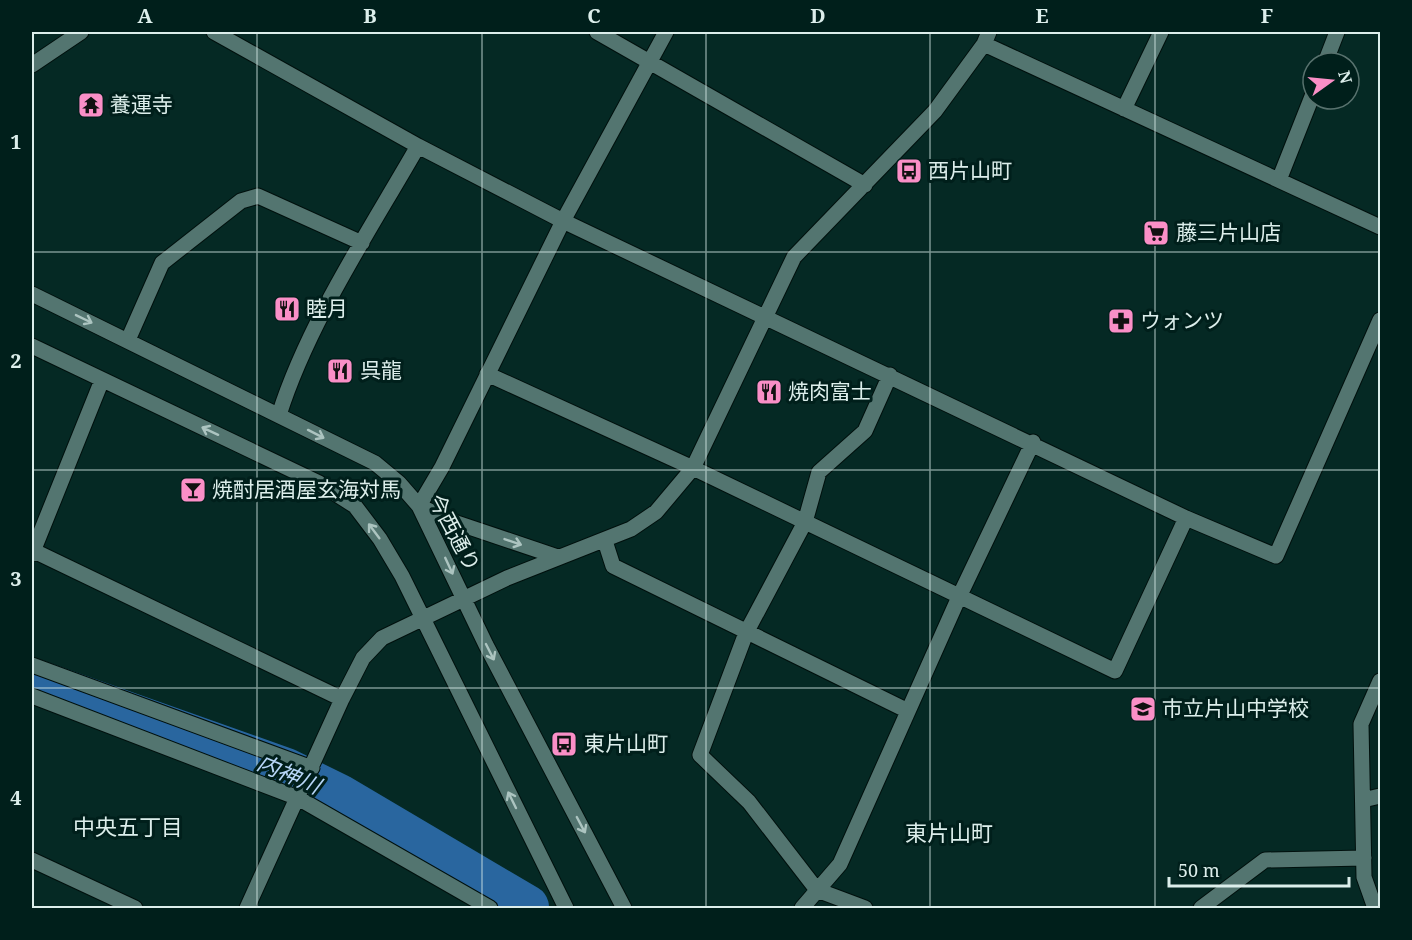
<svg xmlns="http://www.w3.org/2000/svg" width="1412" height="940" viewBox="0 0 1412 940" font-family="'Noto Serif','Noto Sans JP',serif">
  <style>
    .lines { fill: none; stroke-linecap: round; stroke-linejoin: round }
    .river { stroke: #29669f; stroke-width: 44 }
    .minor-casing { stroke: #00100d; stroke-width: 17 }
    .minor { stroke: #537570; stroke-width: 15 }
    .oneway { stroke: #acc4c0 }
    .grid { fill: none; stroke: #dceeeb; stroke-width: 1.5; stroke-opacity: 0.55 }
    .labels { text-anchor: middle; stroke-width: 6; stroke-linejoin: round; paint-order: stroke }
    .poi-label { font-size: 21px; fill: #dceeeb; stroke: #001f1b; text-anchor: start }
    .street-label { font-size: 21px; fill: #dceeeb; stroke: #001f1b }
    .water-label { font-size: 22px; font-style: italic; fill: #b7d6f7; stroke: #001f1b }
    .neighbourhood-label { font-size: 22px; fill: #dceeeb; stroke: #001f1b }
    .neatline { fill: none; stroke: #dceeeb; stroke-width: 2 }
    .grid-label { font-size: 20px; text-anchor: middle; font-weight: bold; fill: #dceeeb }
  </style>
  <rect width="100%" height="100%" fill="#052924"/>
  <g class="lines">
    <!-- river -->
    <path class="river" d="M32 680 286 770 339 796 527 907"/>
    <defs>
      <path id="minor" d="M214 32 418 146 563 221 1186 518 1276 556 1380 320
        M597 32 865 185
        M984 44 1380 227
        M1325 63 1337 32
        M32 65 81 32
        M1124 109 1161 32
        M1279 180 1313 94
        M32 294 375 463 399 483 419 506 486 645 624 908
        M128 340 162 263 241 201 258 196 362 243
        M32 346 319 483 355 506 380 539 402 576 566 908
        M487 374 693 468 1115 671 1186 518
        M279 415C308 323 370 230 418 146
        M605 541 613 566 908 711
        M32 550 342 699
        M32 554 102 380
        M558 557 457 523 419 506 442 467 563 221 666 32
        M32 665 312 768
        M32 696 298 798 490 908
        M1363 800 1380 796
        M32 860 135 908
        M247 908 342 699 363 658 382 638 507 578 631 529 656 512 693 468 794 257 935 111 984 44 989 32
        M802 908 840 864 959 597 1033 442
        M865 908 817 890 749 802 700 755 746 633 805 522 819 472 865 431 890 375
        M1201 908 1265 860 1364 858
        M1375 908 1364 877 1361 724 1380 681"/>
    </defs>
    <!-- minor casing -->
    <use href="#minor" class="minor-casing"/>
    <!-- minor -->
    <use href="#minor" class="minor"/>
  </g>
  <!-- one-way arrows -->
  <defs><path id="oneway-shaft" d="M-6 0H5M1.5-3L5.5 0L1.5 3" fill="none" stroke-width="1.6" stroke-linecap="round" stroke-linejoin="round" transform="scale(1.5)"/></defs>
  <g class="oneway">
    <use href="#oneway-shaft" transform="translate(84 319) rotate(26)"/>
    <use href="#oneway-shaft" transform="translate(210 431) rotate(-155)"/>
    <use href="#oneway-shaft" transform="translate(316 434) rotate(27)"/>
    <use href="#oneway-shaft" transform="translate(374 531) rotate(-127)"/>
    <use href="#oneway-shaft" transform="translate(513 542) rotate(19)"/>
    <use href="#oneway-shaft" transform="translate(449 566) rotate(65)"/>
    <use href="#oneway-shaft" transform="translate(490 652) rotate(63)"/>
    <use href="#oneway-shaft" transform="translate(512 800) rotate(-116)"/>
    <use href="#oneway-shaft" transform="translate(581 825) rotate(62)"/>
  </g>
  <!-- grid -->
  <path class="grid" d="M257 32V908M482 32V908M706 32V908M930 32V908M1155 32V908M32 252H1380M32 470H1380M32 688H1380"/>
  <!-- icons -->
  <defs>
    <symbol id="temple-square" viewBox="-11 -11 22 22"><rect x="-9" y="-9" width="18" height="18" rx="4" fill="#fa8fc7" stroke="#001f1b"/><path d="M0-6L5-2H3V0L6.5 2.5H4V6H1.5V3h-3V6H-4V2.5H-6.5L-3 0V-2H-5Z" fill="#111"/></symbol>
    <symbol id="bus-square" viewBox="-11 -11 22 22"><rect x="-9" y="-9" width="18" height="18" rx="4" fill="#fa8fc7" stroke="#001f1b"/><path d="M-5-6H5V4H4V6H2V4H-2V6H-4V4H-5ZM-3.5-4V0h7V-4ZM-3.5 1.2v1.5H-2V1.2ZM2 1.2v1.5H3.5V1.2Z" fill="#111"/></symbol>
    <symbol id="supermarket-square" viewBox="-11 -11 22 22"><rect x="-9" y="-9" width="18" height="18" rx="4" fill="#fa8fc7" stroke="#001f1b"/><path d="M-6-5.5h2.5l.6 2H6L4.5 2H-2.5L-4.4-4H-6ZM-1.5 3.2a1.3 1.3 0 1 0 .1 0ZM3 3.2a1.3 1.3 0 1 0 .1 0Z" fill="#111"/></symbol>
    <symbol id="restaurant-square" viewBox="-11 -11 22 22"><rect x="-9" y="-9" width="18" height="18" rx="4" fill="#fa8fc7" stroke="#001f1b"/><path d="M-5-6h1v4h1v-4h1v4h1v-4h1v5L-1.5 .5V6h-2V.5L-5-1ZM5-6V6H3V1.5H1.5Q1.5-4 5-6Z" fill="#111"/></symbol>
    <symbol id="pharmacy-square" viewBox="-11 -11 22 22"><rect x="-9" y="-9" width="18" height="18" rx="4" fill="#fa8fc7" stroke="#001f1b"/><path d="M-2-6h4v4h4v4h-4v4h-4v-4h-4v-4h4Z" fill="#111"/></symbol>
    <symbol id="bar-square" viewBox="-11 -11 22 22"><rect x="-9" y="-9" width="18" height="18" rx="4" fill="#fa8fc7" stroke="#001f1b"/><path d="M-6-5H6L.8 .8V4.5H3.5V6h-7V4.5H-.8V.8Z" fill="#111"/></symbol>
    <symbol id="school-square" viewBox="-11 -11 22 22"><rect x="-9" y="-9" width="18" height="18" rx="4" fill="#fa8fc7" stroke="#001f1b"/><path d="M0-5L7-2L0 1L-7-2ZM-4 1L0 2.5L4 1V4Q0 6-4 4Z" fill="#111"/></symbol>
  </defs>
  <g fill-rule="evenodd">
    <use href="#temple-square" x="76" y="90" width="30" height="30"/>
    <use href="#bus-square" x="894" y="156" width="30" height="30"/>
    <use href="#supermarket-square" x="1141" y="218" width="30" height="30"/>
    <use href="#restaurant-square" x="272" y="294" width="30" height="30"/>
    <use href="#pharmacy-square" x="1106" y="306" width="30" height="30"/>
    <use href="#restaurant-square" x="325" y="356" width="30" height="30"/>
    <use href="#restaurant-square" x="754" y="377" width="30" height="30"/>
    <use href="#bar-square" x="178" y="475" width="30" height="30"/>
    <use href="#school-square" x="1128" y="694" width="30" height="30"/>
    <use href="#bus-square" x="549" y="729" width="30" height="30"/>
  </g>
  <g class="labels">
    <!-- poi labels -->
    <g class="poi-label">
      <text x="110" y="112">養運寺</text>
      <text x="928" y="178">西片山町</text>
      <text x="1176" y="240">藤三片山店</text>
      <text x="306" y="316">睦月</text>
      <text x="1140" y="328">ウォンツ</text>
      <text x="360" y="378">呉龍</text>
      <text x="788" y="399">焼肉富士</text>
      <text x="212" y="497">焼酎居酒屋玄海対馬</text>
      <text x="1162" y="716">市立片山中学校</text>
      <text x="584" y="751">東片山町</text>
    </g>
    <!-- street labels -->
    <g class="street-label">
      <text transform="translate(454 533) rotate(62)" y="7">今西通り</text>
    </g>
    <!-- water labels -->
    <g class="water-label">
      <text transform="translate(289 774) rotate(23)" y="8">内神川</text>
    </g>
    <!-- neighbourhood labels -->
    <g class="neighbourhood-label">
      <text x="128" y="835">中央五丁目</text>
      <text x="949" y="841">東片山町</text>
    </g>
  </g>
  <!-- border -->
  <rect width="1412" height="940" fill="none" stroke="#001f1b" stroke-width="66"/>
  <!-- north arrow -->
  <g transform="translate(1331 81) rotate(75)"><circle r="28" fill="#001f1b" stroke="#58726e" stroke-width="1.5"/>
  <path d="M0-4.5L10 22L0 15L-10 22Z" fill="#fa8fc7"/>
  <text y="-9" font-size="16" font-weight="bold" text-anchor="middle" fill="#dceeeb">N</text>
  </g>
  <!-- scale -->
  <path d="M1169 877v9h180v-9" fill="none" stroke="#dceeeb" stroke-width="3"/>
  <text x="1178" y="877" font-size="18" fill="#dceeeb" stroke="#001f1b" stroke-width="4.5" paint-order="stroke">50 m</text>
  <rect x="33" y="33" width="1346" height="874" class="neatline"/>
  <g class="grid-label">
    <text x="145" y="23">A</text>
    <text x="370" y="23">B</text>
    <text x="594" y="23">C</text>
    <text x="818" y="23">D</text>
    <text x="1042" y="23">E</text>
    <text x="1267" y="23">F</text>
    <text x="16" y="149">1</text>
    <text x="16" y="368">2</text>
    <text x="16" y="586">3</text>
    <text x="16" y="805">4</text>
  </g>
</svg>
